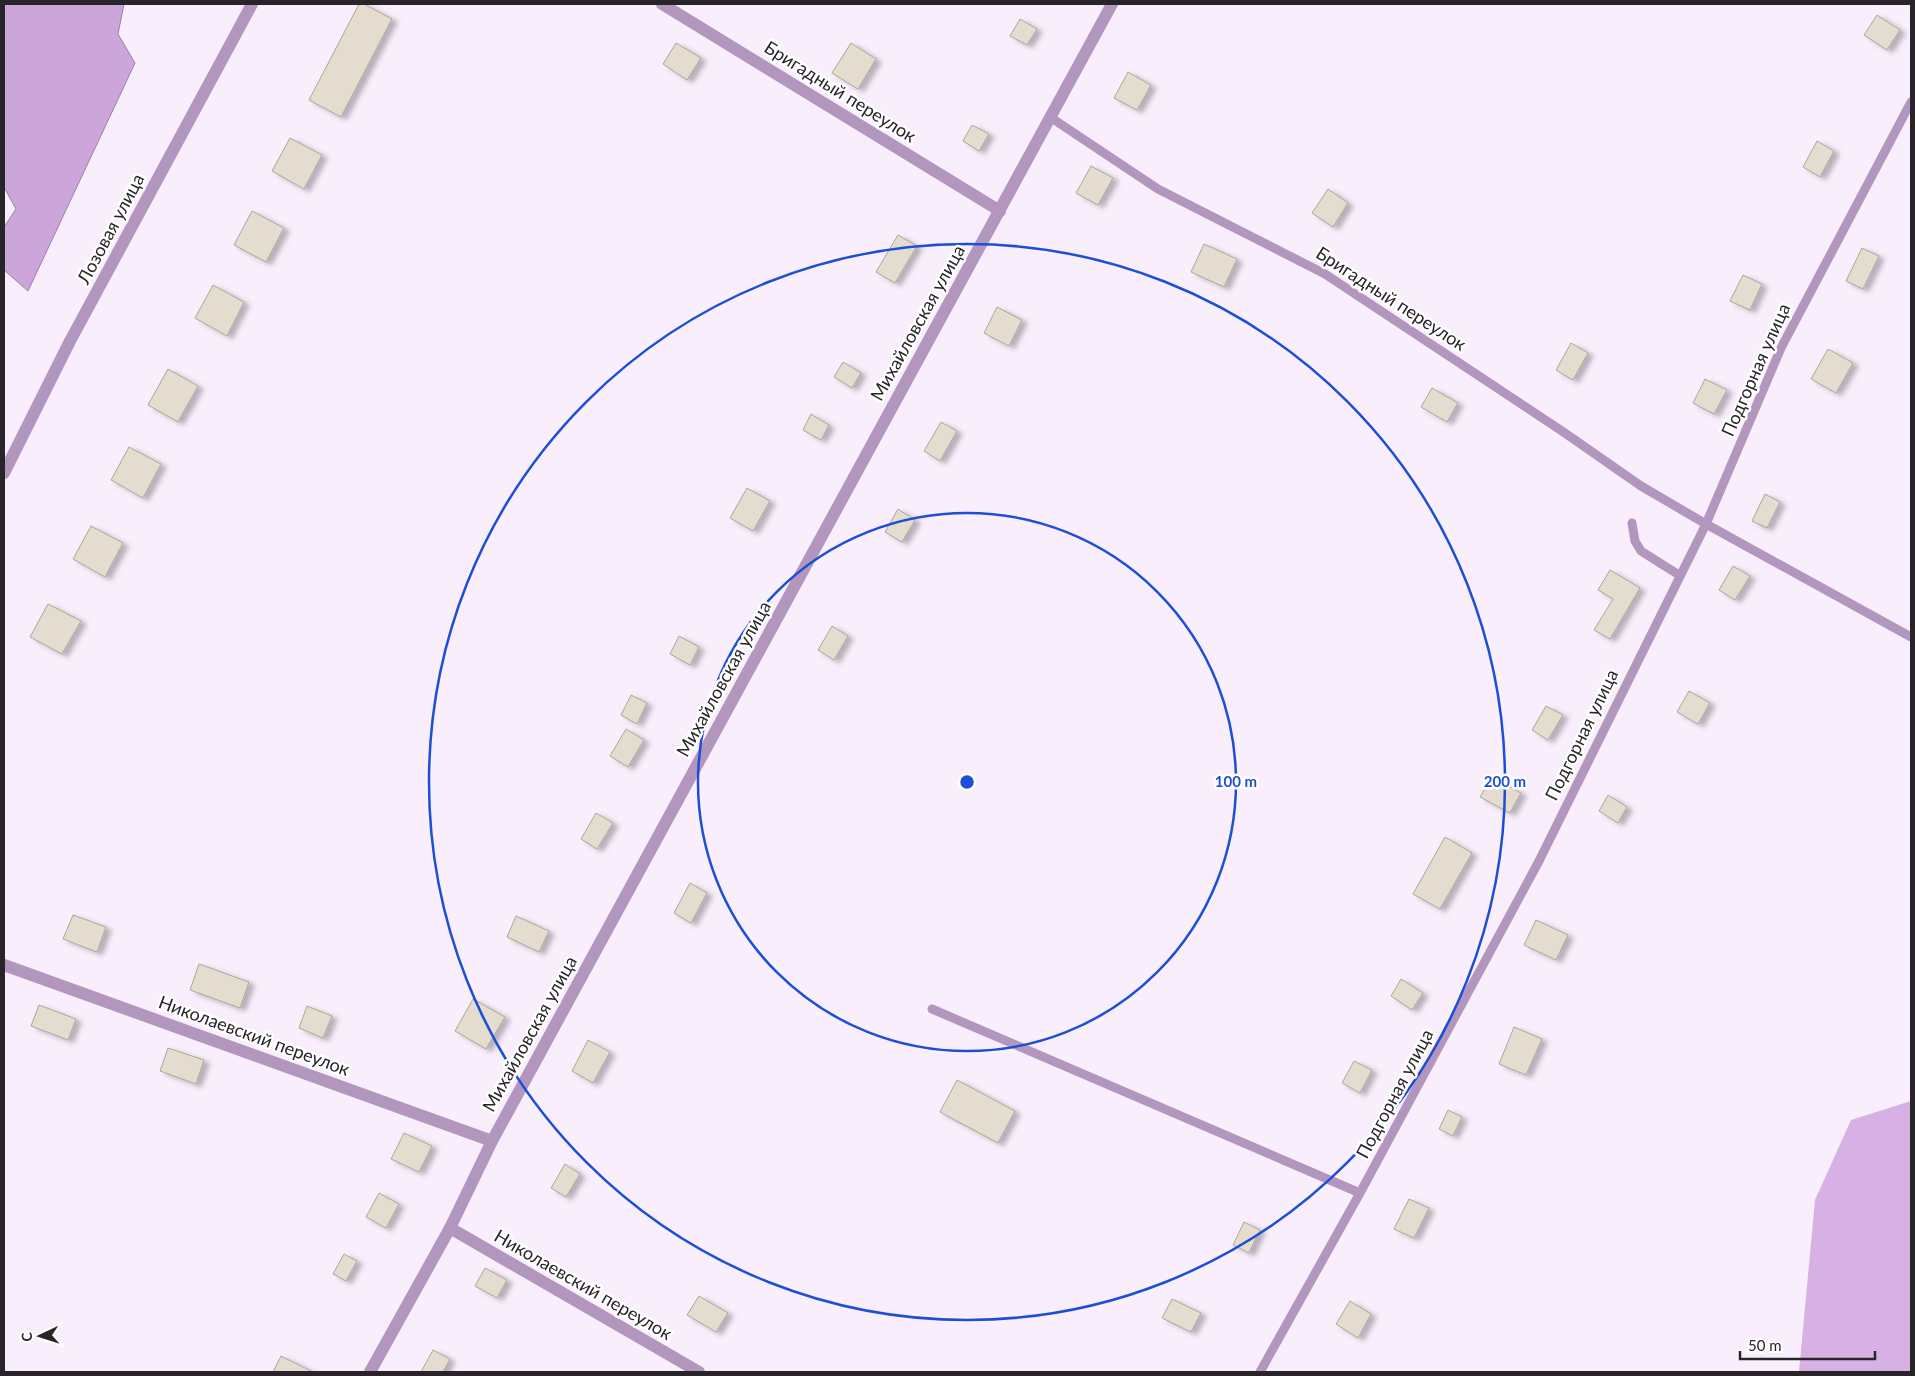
<svg xmlns="http://www.w3.org/2000/svg" width="1915" height="1376" viewBox="0 0 1915 1376" font-family="Lato,sans-serif">
  <style>
    .forest { fill: #d7b1e4 }
    .water { fill: #cca6da; stroke: #9b7fa5 }
    .building { fill: #e4dcce; stroke: #ada498; filter: url(#shadow) }
    .lines { fill: none; stroke-linecap: round; stroke-linejoin: round }
    .service { stroke: #b396bd; stroke-width: 9 }
    .minor { stroke: #b396bd; stroke-width: 12 }
    .tertiary { stroke: #b396bd; stroke-width: 12 }
    .ring { fill: none; stroke: #1d4ed8; stroke-width: 2.5 }
    .labels { text-anchor: middle; stroke-width: 5; stroke-linejoin: round; paint-order: stroke }
    .street-label { font-size: 18px; fill: #282429; stroke: #fff }
    .centre { fill: #1d4ed8; stroke: #fff; stroke-width: 2.5 }
    .ring-label { font-size: 15px; text-anchor: middle; font-weight: bold; fill: #1d4ed8; stroke: #fff; stroke-width: 5; stroke-linejoin: round; paint-order: stroke }
  </style>
  <defs>
    <filter id="shadow"><feDropShadow dx="5.5" dy="3" stdDeviation="2.5" flood-color="#0004"/></filter>
  </defs>
  <rect width="100%" height="100%" fill="#f9effc"/>
  <!-- forest -->
  <path class="forest" d="M1911 1101V1372H1799L1815 1200 1851 1120Z"/>
  <!-- water -->
  <path class="water" d="M4 4H124L118 34 135 63 28 291 4 270V227L16 209 4 187Z"/>
  <!-- building -->
  <path class="building" d="M359 4H364L392 19 341 117 309 100Z
    M1877 15 1900 30 1887 50 1864 35Z
    M1020 19 1037 29 1027 45 1010 36Z
    M676 43 701 58 687 80 663 64Z
    M851 43 876 59 858 89 832 73Z
    M1128 72 1151 85 1137 110 1114 98Z
    M972 125 989 134 979 151 963 141Z
    M290 138 322 155 304 189 272 171Z
    M1817 141 1834 151 1820 177 1803 167Z
    M1091 166 1113 178 1098 205 1076 193Z
    M1328 189 1348 203 1333 227 1312 213Z
    M252 211 284 228 266 262 234 245Z
    M898 235 917 246 895 283 876 272Z
    M1204 244 1237 259 1224 287 1191 272Z
    M1862 248 1879 256 1863 289 1846 281Z
    M1743 275 1762 284 1750 310 1730 301Z
    M213 285 244 302 227 336 195 318Z
    M997 307 1022 320 1009 346 984 333Z
    M1571 343 1588 353 1573 380 1556 370Z
    M1828 349 1853 363 1836 393 1811 379Z
    M843 362 861 373 852 388 834 377Z
    M168 369 198 386 178 422 148 405Z
    M1705 379 1727 390 1714 414 1693 403Z
    M1432 388 1458 403 1447 422 1421 407Z
    M811 414 829 425 821 440 803 430Z
    M941 422 957 431 940 461 924 451Z
    M129 447 161 464 143 498 111 480Z
    M747 488 770 501 753 531 730 518Z
    M1765 494 1780 502 1767 528 1752 521Z
    M898 509 915 520 902 542 885 532Z
    M91 526 123 543 105 577 73 559Z
    M1733 566 1750 576 1735 600 1719 590Z
    M1610 570 1640 588 1610 639 1594 630 1613 599 1598 590Z
    M48 604 81 621 62 654 30 637Z
    M832 626 848 636 834 660 818 650Z
    M679 636 699 647 690 665 670 654Z
    M1689 691 1710 703 1698 724 1677 712Z
    M631 695 647 703 637 724 621 715Z
    M1546 706 1563 715 1548 740 1532 730Z
    M626 729 644 740 628 767 610 756Z
    M1491 777 1521 793 1510 813 1480 797Z
    M1608 795 1627 807 1618 823 1599 811Z
    M596 813 613 823 597 849 581 839Z
    M1445 837 1472 853 1440 909 1413 894Z
    M690 883 707 893 691 923 674 913Z
    M73 915 106 927 97 952 63 939Z
    M516 916 549 931 539 952 507 937Z
    M1536 920 1568 935 1556 960 1524 945Z
    M199 964 249 982 240 1008 190 990Z
    M1401 979 1423 993 1412 1010 1391 996Z
    M473 999 505 1017 486 1049 455 1031Z
    M39 1005 76 1019 68 1040 31 1026Z
    M307 1006 332 1016 323 1038 299 1028Z
    M1514 1027 1542 1039 1526 1075 1499 1064Z
    M588 1040 610 1052 593 1083 572 1071Z
    M168 1048 204 1060 196 1084 160 1071Z
    M1354 1061 1372 1070 1360 1093 1342 1083Z
    M957 1080 1015 1111 998 1143 940 1112Z
    M1448 1110 1462 1117 1453 1136 1439 1129Z
    M404 1133 432 1146 419 1172 391 1159Z
    M565 1164 580 1174 566 1197 551 1188Z
    M379 1193 399 1204 386 1228 366 1217Z
    M1409 1199 1429 1208 1414 1238 1394 1229Z
    M1244 1222 1260 1230 1249 1253 1233 1245Z
    M344 1254 357 1261 346 1281 333 1274Z
    M485 1268 507 1280 497 1298 475 1286Z
    M699 1296 728 1313 716 1332 687 1315Z
    M1172 1299 1201 1313 1191 1332 1162 1318Z
    M1350 1301 1371 1314 1358 1338 1336 1324Z
    M433 1350 450 1359 443 1372H421Z
    M281 1356 313 1372H273Z"/>
  <g class="lines">
    <!-- service -->
    <path class="service" d="M1050 117 1158 189 1325 274 1562 431 1641 486 1706 524 1911 637
      M1632 523 1635 541 1641 551 1679 575
      M932 1009 1360 1193
      M1260 1372 1360 1193 1539 861 1706 524 1781 348 1911 102"/>
    <!-- minor -->
    <path class="minor" d="M662 4 1000 211
      M4 473 69 343 252 4
      M4 965 492 1141
      M450 1228 699 1372"/>
    <!-- tertiary -->
    <path class="tertiary" d="M370 1372 450 1228 492 1141 1112 4"/>
  </g>
  <!-- distance rings -->
  <g class="ring">
    <circle cx="967" cy="782" r="269"/>
    <circle cx="967" cy="782" r="538"/>
  </g>
  <g class="labels">
    <!-- street labels -->
    <g class="street-label">
      <text transform="translate(840 92) rotate(32)" y="6">Бригадный переулок</text>
      <text transform="translate(111 229) rotate(-62)" y="6">Лозовая улица</text>
      <text transform="translate(1391 299) rotate(33)" y="6">Бригадный переулок</text>
      <text transform="translate(918 323) rotate(-61)" y="6">Михайловская улица</text>
      <text transform="translate(1756 370) rotate(-66)" y="6">Подгорная улица</text>
      <text transform="translate(724 679) rotate(-61)" y="6">Михайловская улица</text>
      <text transform="translate(1582 735) rotate(-64)" y="6">Подгорная улица</text>
      <text transform="translate(530 1034) rotate(-61)" y="6">Михайловская улица</text>
      <text transform="translate(254 1036) rotate(20)" y="6">Николаевский переулок</text>
      <text transform="translate(1395 1094) rotate(-62)" y="6">Подгорная улица</text>
      <text transform="translate(583 1285) rotate(30)" y="6">Николаевский переулок</text>
    </g>
  </g>
  <circle cx="967" cy="782" r="8" class="centre"/>
  <g class="ring-label">
    <text x="1236" y="787">100 m</text>
    <text x="1505" y="787">200 m</text>
  </g>
  <!-- border -->
  <rect width="1915" height="1376" fill="none" stroke="#282429" stroke-width="10"/>
  <!-- north arrow -->
  <g transform="translate(40 1336) rotate(266)" stroke="#ffffff" stroke-width="4" paint-order="stroke">
  <path d="M0-4L9 19L0 12L-9 19Z" fill="#282429"/>
  <text y="-8" font-size="14" font-weight="bold" text-anchor="middle" fill="#282429">С</text>
  </g>
  <!-- scale -->
  <path d="M1740 1351v8h135v-8" fill="none" stroke="#282429" stroke-width="2.5"/>
  <text x="1748" y="1351" font-size="15" fill="#282429" stroke="#ffffff" stroke-width="4" paint-order="stroke">50 m</text>
</svg>
